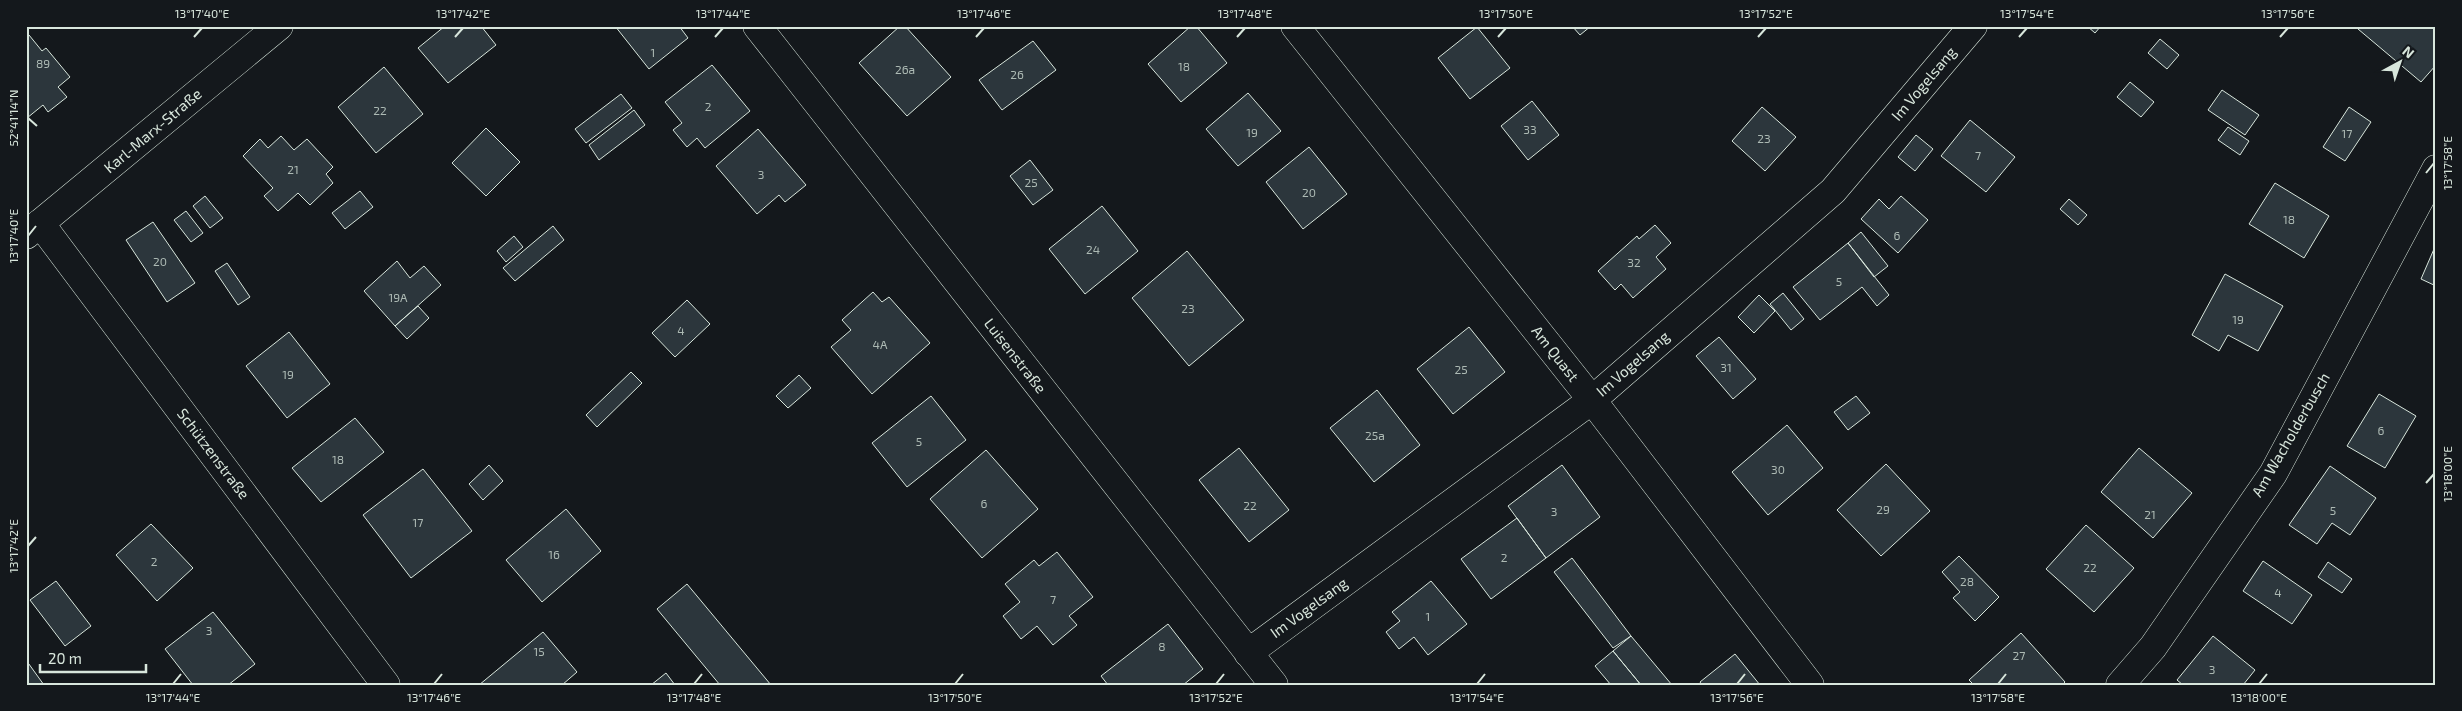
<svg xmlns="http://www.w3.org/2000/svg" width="2462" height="711" viewBox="0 0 2462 711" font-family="'Exo 2',sans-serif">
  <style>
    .building { fill: #2c363c; stroke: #d8e6dc }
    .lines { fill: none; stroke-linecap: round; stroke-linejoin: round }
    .minor-casing { stroke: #d8e6dc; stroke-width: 29 }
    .minor { stroke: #14181c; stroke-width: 28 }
    .ticks { fill: none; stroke: #d8e6dc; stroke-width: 2 }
    .labels { text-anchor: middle; stroke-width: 4; stroke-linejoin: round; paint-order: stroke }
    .number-label { font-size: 12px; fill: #adbab4 }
    .street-label { font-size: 15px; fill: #d8e6dc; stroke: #14181c }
    .neatline { fill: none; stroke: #d8e6dc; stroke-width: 2 }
    .ticks-label { font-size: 12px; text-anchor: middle; fill: #d8e6dc }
  </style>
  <rect width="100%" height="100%" fill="#14181c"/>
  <!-- building -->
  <path class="building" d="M445 26H481L496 45 448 83 418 48Z
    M615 26H679L688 38 649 69Z
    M900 26H905L951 77 907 116 859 63Z
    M1191 26H1196L1227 63 1181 102 1148 64Z
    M1572 26H1591L1580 35Z
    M2087 26H2101L2095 33Z
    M2361 26H2436V65L2421 82 2358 29Z
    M1477 27 1510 68 1470 99 1438 58Z
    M29 35 42 51 46 48 70 77 58 87 67 97 48 112 43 105 27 118 26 38Z
    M2160 39 2179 55 2167 69 2148 53Z
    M1033 41 1056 70 1002 110 979 80Z
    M712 65 750 111 705 148 697 138 687 147 673 130 682 123 665 102Z
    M384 67 423 114 376 153 338 107Z
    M2130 82 2154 102 2141 117 2117 97Z
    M2222 90 2259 115 2245 135 2208 110Z
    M1248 93 1281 131 1238 166 1206 129Z
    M621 94 632 108 586 143 575 129Z
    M1532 101 1559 135 1528 160 1501 126Z
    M1762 107 1796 137 1765 171 1732 141Z
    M2349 107 2371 122 2345 161 2323 147Z
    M634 110 645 125 599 160 589 145Z
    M1970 120 2015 157 1986 192 1941 156Z
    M2228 127 2249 141 2240 155 2218 140Z
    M486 128 520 162 486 196 452 163Z
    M758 129 806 185 785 202 779 195 757 214 716 166Z
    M1916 135 1933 149 1915 171 1898 157Z
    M281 136 294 150 307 139 333 167 326 174 333 183 310 205 298 193 278 211 264 196 273 188 243 156 260 139 268 148Z
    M1309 147 1347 194 1303 229 1266 182Z
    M1030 160 1053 190 1033 205 1010 176Z
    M2275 183 2329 216 2304 258 2249 224Z
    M360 191 373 207 345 229 332 213Z
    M205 196 223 218 210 228 193 206Z
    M1901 196 1928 220 1898 253 1861 219 1879 199 1889 209Z
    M2069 199 2087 215 2078 225 2060 209Z
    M1102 206 1138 251 1085 294 1049 249Z
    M186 211 203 233 191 242 174 220Z
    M153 222 195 283 167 302 126 240Z
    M1655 225 1671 243 1656 257 1666 269 1633 298 1621 284 1615 290 1598 271 1637 236 1639 239Z
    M553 226 564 240 515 281 503 268Z
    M1861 232 1888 266 1874 277 1848 243Z
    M514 236 523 247 506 262 497 251Z
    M1848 243 1889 295 1877 306 1862 287 1820 320 1793 287Z
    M2434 249 2436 250V286L2421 279Z
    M1187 251 1244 320 1189 366 1132 298Z
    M397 261 410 278 424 266 441 285 395 326 364 291Z
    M227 263 250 297 238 305 215 271Z
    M2225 274 2283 306 2258 351 2228 335 2219 351 2192 335Z
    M873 292 882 302 889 297 930 343 872 394 831 347 851 330 842 320Z
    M1783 293 1804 319 1791 330 1770 304Z
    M1759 295 1775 311 1754 333 1738 317Z
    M687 300 710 324 675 357 652 333Z
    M418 306 429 318 407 339 395 326Z
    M1469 327 1505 372 1453 414 1417 369Z
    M289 332 330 384 287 418 246 366Z
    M1719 337 1756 379 1733 399 1696 356Z
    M631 372 642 383 597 427 586 415Z
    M799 375 811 388 788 408 776 396Z
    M1377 390 1420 445 1374 482 1330 428Z
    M2379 394 2416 416 2385 468 2347 446Z
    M931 396 966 440 907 487 872 443Z
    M1856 396 1870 413 1848 430 1834 412Z
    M355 418 384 452 321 502 292 468Z
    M1787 425 1823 468 1768 515 1732 472Z
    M1239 448 1289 510 1249 542 1199 480Z
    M2139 448 2192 493 2153 538 2101 492Z
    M986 450 1038 509 982 558 930 499Z
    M1886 464 1930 511 1881 556 1837 510Z
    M489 465 503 481 483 500 469 484Z
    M1562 465 1600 517 1546 558 1508 506Z
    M2330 466 2376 498 2350 535 2332 523 2317 544 2289 525Z
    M423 469 472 531 411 578 363 515Z
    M566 509 601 551 542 602 506 560Z
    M1517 518 1546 558 1491 599 1461 559Z
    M151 524 193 568 157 601 116 555Z
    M2086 525 2134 568 2094 612 2046 569Z
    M1057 552 1093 597 1069 616 1077 625 1053 645 1037 626 1021 639 1003 616 1020 602 1005 584 1034 560 1039 566Z
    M1959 556 1999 597 1975 621 1953 598 1960 592 1942 572Z
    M1572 558 1631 636 1613 648 1554 572Z
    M2263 561 2312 595 2292 624 2243 591Z
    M2328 562 2352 579 2342 593 2318 577Z
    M56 581 91 626 65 646 30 600Z
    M1431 581 1467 624 1428 655 1414 637 1399 649 1386 632 1400 621 1392 612Z
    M687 584 771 685H720L657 609Z
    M213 612 255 664 228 685H193L165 649Z
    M1168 624 1203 669 1183 685H1108L1101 676Z
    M543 632 577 672 562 685H479Z
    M2021 633 2065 682 2062 685H1974L1969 680Z
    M1631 636 1672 685H1641L1613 651Z
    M2213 636 2255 670 2243 685H2183L2177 680Z
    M1613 651 1641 685H1611L1595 666Z
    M1735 654 1760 685H1702L1700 682Z
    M26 660 44 685H26Z
    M666 673 675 685H651Z"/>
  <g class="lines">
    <defs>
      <path id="minor" d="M757 26 1274 685
        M1295 26 1592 400 1810 685
        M40 223 386 685
        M26 235 279 26
        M1248 653 1592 400 1833 191 1973 26
        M2120 685 2153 647 2273 474 2436 169"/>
    </defs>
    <!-- minor casing -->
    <use href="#minor" class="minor-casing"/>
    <!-- minor -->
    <use href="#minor" class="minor"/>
  </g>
  <!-- ticks -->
  <path class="ticks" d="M194 37 202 28M455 37 463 28M715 37 723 28M976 37 984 28M1237 37 1245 28M1498 37 1506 28M1758 37 1766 28M2019 37 2027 28M2280 37 2288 28M28 118 37 126M2426 173 2434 163M28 236 36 226M2426 483 2434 474M28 546 36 537M173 684 181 674M434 684 442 674M694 684 702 674M955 684 963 674M1216 684 1224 674M1477 684 1485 674M1737 684 1745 674M1998 684 2006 674M2259 684 2267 674"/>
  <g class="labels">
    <!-- number labels -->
    <g class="number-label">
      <text x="653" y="57">1</text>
      <text x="43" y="68">89</text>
      <text x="1184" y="71">18</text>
      <text x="905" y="74">26a</text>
      <text x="1017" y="79">26</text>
      <text x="708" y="111">2</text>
      <text x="380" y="115">22</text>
      <text x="1530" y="134">33</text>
      <text x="1252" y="137">19</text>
      <text x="2347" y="138">17</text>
      <text x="1764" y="143">23</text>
      <text x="1978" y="160">7</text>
      <text x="293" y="174">21</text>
      <text x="761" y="179">3</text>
      <text x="1031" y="187">25</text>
      <text x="1309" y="197">20</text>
      <text x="2289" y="224">18</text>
      <text x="1897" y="240">6</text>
      <text x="1093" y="254">24</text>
      <text x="160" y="266">20</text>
      <text x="1634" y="267">32</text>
      <text x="1839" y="286">5</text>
      <text x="398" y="302">19A</text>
      <text x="1188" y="313">23</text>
      <text x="2238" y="324">19</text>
      <text x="681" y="335">4</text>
      <text x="880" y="349">4A</text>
      <text x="1726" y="372">31</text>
      <text x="1461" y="374">25</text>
      <text x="288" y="379">19</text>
      <text x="2381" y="435">6</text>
      <text x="1375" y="440">25a</text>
      <text x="919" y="446">5</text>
      <text x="338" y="464">18</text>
      <text x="1778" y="474">30</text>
      <text x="984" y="508">6</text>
      <text x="1250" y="510">22</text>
      <text x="1883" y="514">29</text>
      <text x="2333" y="515">5</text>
      <text x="1554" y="516">3</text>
      <text x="2150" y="519">21</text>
      <text x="418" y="527">17</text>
      <text x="554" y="559">16</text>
      <text x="1504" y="562">2</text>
      <text x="154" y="566">2</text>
      <text x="2090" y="572">22</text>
      <text x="1967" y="586">28</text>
      <text x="2278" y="597">4</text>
      <text x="1053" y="604">7</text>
      <text x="1428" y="621">1</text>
      <text x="209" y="635">3</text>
      <text x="1162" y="651">8</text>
      <text x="539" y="656">15</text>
      <text x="2019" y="660">27</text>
      <text x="2212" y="674">3</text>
    </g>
    <!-- street labels -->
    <g class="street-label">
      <text transform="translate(1924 84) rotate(-50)" y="5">Im Vogelsang</text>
      <text transform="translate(153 131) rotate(-40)" y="5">Karl-Marx-Straße</text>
      <text transform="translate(1555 354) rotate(52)" y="5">Am Quast</text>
      <text transform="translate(1015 356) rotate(52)" y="5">Luisenstraße</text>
      <text transform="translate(1633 364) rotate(-41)" y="5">Im Vogelsang</text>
      <text transform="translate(2291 435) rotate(-60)" y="5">Am Wacholderbusch</text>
      <text transform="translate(213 454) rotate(53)" y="5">Schützenstraße</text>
      <text transform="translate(1309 608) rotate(-36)" y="5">Im Vogelsang</text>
    </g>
  </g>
  <!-- border -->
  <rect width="2462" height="711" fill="none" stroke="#14181c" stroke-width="55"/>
  <!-- north arrow -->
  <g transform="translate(2400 62) rotate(40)" stroke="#14181c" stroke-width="4" paint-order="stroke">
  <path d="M0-4L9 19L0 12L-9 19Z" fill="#d8e6dc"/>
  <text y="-8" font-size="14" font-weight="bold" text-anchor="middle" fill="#d8e6dc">N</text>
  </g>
  <!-- scale -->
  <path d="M40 664v8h106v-8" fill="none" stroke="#d8e6dc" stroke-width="2.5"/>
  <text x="48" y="664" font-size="15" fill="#d8e6dc" stroke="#14181c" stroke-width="4" paint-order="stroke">20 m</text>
  <rect x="28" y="28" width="2406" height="656" class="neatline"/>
  <g class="ticks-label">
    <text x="202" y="18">13°17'40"E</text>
    <text x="463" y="18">13°17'42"E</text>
    <text x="723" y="18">13°17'44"E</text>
    <text x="984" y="18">13°17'46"E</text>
    <text x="1245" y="18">13°17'48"E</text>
    <text x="1506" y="18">13°17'50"E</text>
    <text x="1766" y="18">13°17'52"E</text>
    <text x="2027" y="18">13°17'54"E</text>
    <text x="2288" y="18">13°17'56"E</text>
    <text transform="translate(14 118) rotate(-90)" y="4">52°41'14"N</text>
    <text transform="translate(2448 163) rotate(-90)" y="4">13°17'58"E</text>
    <text transform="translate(14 236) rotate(-90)" y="4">13°17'40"E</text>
    <text transform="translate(2448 474) rotate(-90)" y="4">13°18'00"E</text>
    <text transform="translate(14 546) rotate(-90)" y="4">13°17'42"E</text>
    <text x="173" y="702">13°17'44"E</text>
    <text x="434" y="702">13°17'46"E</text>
    <text x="694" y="702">13°17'48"E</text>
    <text x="955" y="702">13°17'50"E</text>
    <text x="1216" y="702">13°17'52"E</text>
    <text x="1477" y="702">13°17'54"E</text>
    <text x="1737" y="702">13°17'56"E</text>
    <text x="1998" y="702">13°17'58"E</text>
    <text x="2259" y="702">13°18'00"E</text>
  </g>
</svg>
